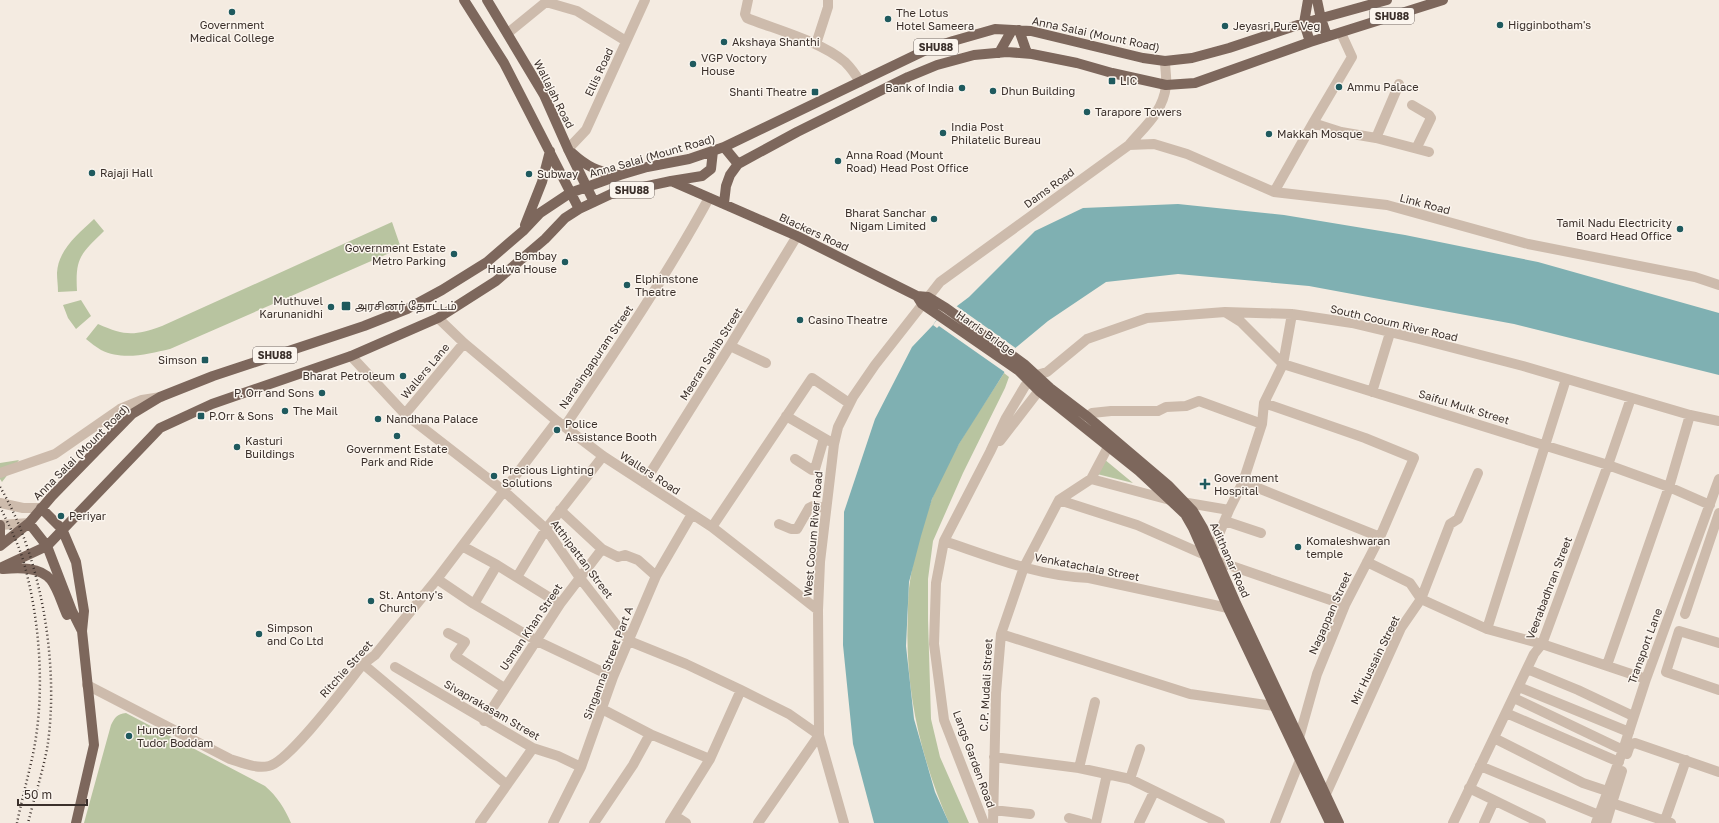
<svg xmlns="http://www.w3.org/2000/svg" width="1719" height="823" viewBox="0 0 1719 823" font-family="'Golos Text','Noto Sans Tamil',sans-serif">
  <style>
    .green { fill: #b8c4a0 }
    .water { fill: #7fb0b2 }
    .pier { fill: #f4ebe1 }
    .lines { fill: none; stroke-linecap: round; stroke-linejoin: round }
    .minor { stroke: #cdbbac; stroke-width: 10 }
    .major { stroke: #7d675c; stroke-width: 10 }
    .rail { stroke: #3b302b; stroke-width: 2.5; stroke-dasharray: 1 3; stroke-linecap: butt }
    .poi-dot { fill: #1f5a5e; stroke: #fbf5ee; stroke-width: 1.5 }
    .labels { text-anchor: middle; stroke-width: 3; stroke-linejoin: round; paint-order: stroke }
    .shield { fill: #fbf5ee; stroke: #756b66; stroke-width: 1 }
    .shield-label { font-size: 10px; font-weight: bold; fill: #3b302b }
    .poi-label { font-size: 11px; fill: #3b302b; stroke: #fbf5ee; text-anchor: start }
    .street-label { font-size: 11px; fill: #3b302b; stroke: #fbf5ee }
  </style>
  <rect width="100%" height="100%" fill="#f4ebe1"/>
  <!-- green -->
  <path class="green" d="M94 219 104 231C81 254 75 257 77 291L58 292C58 286 57 279 57 273 58 250 78 234 94 219Z
    M392 222 401 248 170 349C148 354 123 361 101 350 96 347 91 343 86 339L98 324C125 336 134 336 162 326Z
    M81 300 91 316 76 329 68 318 63 305Z
    M1004 373 1009 377 1005 388 963 473 933 541 928 579V620L931 719 940 757 969 823H949C920 757 904 686 908 614 908 603 908 592 910 581 914 554 922 525 932 499 949 454 978 414 1004 373Z
    M1104 459 1133 483 1097 474Z
    M19 460 2 482 0 479V463Z
    M126 713 265 786C277 796 285 809 291 823H84L111 725C115 717 117 714 126 713Z"/>
  <!-- water -->
  <path class="water" d="M1178 204 1284 215 1405 235 1538 262 1719 313V375L1514 324 1309 286 1178 274 1106 282 1048 321 1013 350 1004 373 959 444 932 499 921 536 909 582 906 646 914 719 935 792 949 823H874L853 744 843 645 844 512 875 419 912 347 933 325 940 315 957 306 969 297 1035 231 1083 208Z"/>
  <!-- pier -->
  <path class="pier" d="M955 305 1017 349 1015 351 1006 373 939 326 937 328 933 325 943 312Z"/>
  <g class="lines">
    <!-- minor -->
    <path class="minor" d="M748 0 745 14 747 18C777 30 820 41 845 62 851 68 856 75 860 82
      M508 33 546 2 577 11 626 41
      M816 44 828 7V0
      M1412 105 1429 115 1431 118 1417 147
      M1313 123 1341 132 1376 138 1429 152
      M1376 138 1399 84
      M1129 145 1154 144 1187 154 1274 192 1387 205 1528 244 1695 277 1719 285
      M568 149 586 130 645 0
      M1274 192 1313 123 1352 57 1341 33
      M1225 312 1241 322 1283 364 1608 465 1669 487 1710 505
      M438 318 464 343 557 421 603 456 712 527 818 610
      M730 346 766 363
      M351 356 405 414 504 491 546 529 580 578 629 641 686 664 741 690 789 714 819 735 758 823
      M1372 392 1390 333
      M1264 403 1365 438 1414 458 1380 537 1345 605 1317 674 1299 738
      M405 414 464 343
      M786 416 829 441
      M1088 417 1092 413 1111 411H1158L1166 407 1186 406 1199 401 1262 424
      M565 426C615 352 666 277 709 198
      M1000 441 1044 384
      M795 459 812 470 815 469 824 438
      M0 473 55 454 120 409 142 400 161 397
      M1091 479 1108 447
      M1243 482 1380 537
      M644 483 730 346 797 236
      M1059 500 1137 525 1205 555
      M0 503 23 508H41
      M560 510 602 549 618 557 625 555 638 560 656 576
      M1225 521 1261 533
      M779 524 791 529H797L809 508 813 506 826 508
      M0 525 29 523
      M712 527 812 378 849 403
      M944 541C989 556 1040 577 1089 578L1228 608
      M462 546 497 565 560 604
      M1212 551 1229 510 1243 482 1262 424 1264 403 1283 364 1292 314
      M1217 561 1345 605
      M1367 562 1410 583 1421 599 1487 629 1542 644 1646 679
      M517 577 546 529 603 456
      M437 579 474 604 537 641 613 677
      M474 604 497 565
      M1685 614 1719 513
      M1487 629 1566 379
      M448 633 465 642 455 656 504 688
      M1001 634 1190 694 1274 706
      M1719 643 1679 631 1666 672 1719 690
      M363 664 507 785
      M1607 665 1669 487 1690 415
      M395 667 533 748 558 756 581 767
      M1527 669 1578 690 1633 716
      M87 685 230 759C243 763 256 769 269 766 290 761 347 684 363 664L375 655 437 579 557 421
      M1519 687 1629 732
      M1514 698 1623 750
      M602 709 650 734 710 759
      M1506 713 1619 762
      M484 721 560 604 602 549
      M1494 738 1583 783 1607 791
      M1627 754 1630 745 1635 743 1719 772
      M994 757 1079 768 1130 779 1220 823
      M1480 766 1599 815
      M1079 768 1095 702
      M1130 779 1140 749
      M1469 788 1541 823
      M1326 794 1401 628 1421 599 1450 524 1458 519 1478 473
      M1612 803 1622 771
      M993 810 1030 814
      M675 816 686 823
      M1069 818 1088 823
      M480 823 533 748
      M553 823 581 767 613 677 656 576 692 514
      M594 823 633 765 650 734
      M670 823 710 759 741 690
      M844 823 819 735 818 610 820 562 834 444 838 427 853 397 875 365 940 282 1129 145C1145 126 1163 112 1166 86 1167 78 1165 69 1165 61
      M984 823 944 720 934 644 936 583 944 541 990 452 1006 418 1025 386 1037 375 1047 372 1087 339 1147 318 1225 312 1292 314 1352 323 1419 339 1523 366 1690 415 1719 421
      M993 823 996 693 1001 634 1024 567 1059 500 1091 479 1170 500 1229 510
      M1096 823 1107 774
      M1139 823 1154 792
      M1275 823 1300 760
      M1453 823 1534 654 1542 644 1608 465 1631 398
      M1484 823 1494 801
      M1596 823 1623 750 1646 679 1719 479
      M1606 823 1612 803 1671 823
      M1664 823 1686 760"/>
    <!-- major -->
    <path class="major" d="M464 0 504 63 579 209
      M487 0 544 95 568 149 594 202
      M1308 0 1304 23 1310 42
      M1317 0 1321 19 1327 36
      M1019 30 1027 53
      M999 53 1012 30
      M724 147 738 164
      M572 153C586 166 598 172 618 175
      M671 181 797 236 917 296 922 304 1019 371 1039 391 1139 471 1185 514 1193 528 1228 608 1330 823
      M724 203 726 186 730 175 738 164 797 132 908 77 937 65 974 55 1007 52 1032 54 1077 63 1112 73 1166 85 1195 83 1310 42 1443 0
      M525 225 542 182 550 151
      M917 296 928 297 946 308 1024 364 1050 388 1088 417 1168 485 1193 511 1203 528 1235 601 1339 823
      M41 508 62 529 76 562 84 611 82 631
      M29 523 47 546 72 611 82 631 94 745 76 823
      M0 537V525
      M0 546 29 523 52 496 132 414 160 397 213 376 364 326 407 309 442 290 487 262 523 231 540 213 570 193 620 175 647 167 689 159 724 147 926 50 953 41 995 29 1031 31 1143 58 1165 61 1192 58 1229 48 1304 23 1387 0
      M0 568 47 546 160 428 212 404 351 356 438 318 496 281 545 239 565 218 579 209 594 202 611 194 671 181 702 176 711 169 713 151
      M2 569C17 568 40 566 51 580 58 589 62 604 67 615"/>
    <!-- rail -->
    <path class="rail" d="M0 487C42 557 60 669 47 749 42 774 34 799 28 823
      M0 507C9 525 18 543 24 563 40 621 45 690 34 749 29 774 22 798 17 823"/>
  </g>
  <!-- markers -->
  <g class="poi-dot">
    <circle cx="232" cy="12" r="4"/>
    <circle cx="888" cy="19" r="4"/>
    <circle cx="1500" cy="25" r="4"/>
    <circle cx="1225" cy="26" r="4"/>
    <circle cx="724" cy="42" r="4"/>
    <circle cx="693" cy="64" r="4"/>
    <rect x="1108" y="77" width="8" height="8" rx="2"/>
    <circle cx="1339" cy="87" r="4"/>
    <circle cx="962" cy="88" r="4"/>
    <circle cx="993" cy="91" r="4"/>
    <rect x="811" y="88" width="8" height="8" rx="2"/>
    <circle cx="1087" cy="112" r="4"/>
    <circle cx="943" cy="133" r="4"/>
    <circle cx="1269" cy="134" r="4"/>
    <circle cx="838" cy="161" r="4"/>
    <circle cx="92" cy="173" r="4"/>
    <circle cx="529" cy="174" r="4"/>
    <circle cx="934" cy="219" r="4"/>
    <circle cx="1680" cy="229" r="4"/>
    <circle cx="454" cy="254" r="4"/>
    <circle cx="565" cy="262" r="4"/>
    <circle cx="627" cy="285" r="4"/>
    <rect x="341" y="301" width="10" height="10" rx="2"/>
    <circle cx="331" cy="307" r="4"/>
    <circle cx="800" cy="320" r="4"/>
    <rect x="201" y="356" width="8" height="8" rx="2"/>
    <circle cx="403" cy="376" r="4"/>
    <circle cx="322" cy="393" r="4"/>
    <circle cx="285" cy="411" r="4"/>
    <rect x="197" y="412" width="8" height="8" rx="2"/>
    <circle cx="378" cy="419" r="4"/>
    <circle cx="557" cy="430" r="4"/>
    <circle cx="397" cy="436" r="4"/>
    <circle cx="237" cy="447" r="4"/>
    <circle cx="494" cy="476" r="4"/>
    <path d="M1203 478h4v4h4v4h-4v4h-4v-4h-4v-4h4z"/>
    <circle cx="61" cy="516" r="4"/>
    <circle cx="1298" cy="547" r="4"/>
    <circle cx="371" cy="601" r="4"/>
    <circle cx="259" cy="634" r="4"/>
    <circle cx="129" cy="736" r="4"/>
  </g>
  <g class="labels">
    <!-- shield labels -->
    <g class="shield">
      <rect x="1370" y="8" width="44" height="16" rx="3"/>
      <rect x="914" y="39" width="44" height="16" rx="3"/>
      <rect x="610" y="182" width="44" height="16" rx="3"/>
      <rect x="253" y="347" width="44" height="16" rx="3"/>
    </g>
    <g class="shield-label">
      <text x="1392" y="20">SHU88</text>
      <text x="936" y="51">SHU88</text>
      <text x="632" y="194">SHU88</text>
      <text x="275" y="359">SHU88</text>
    </g>
    <!-- poi labels -->
    <g class="poi-label">
      <text x="896" y="17">The Lotus<tspan x="896" dy="13">Hotel Sameera</tspan></text>
      <text x="232" y="29" text-anchor="middle">Government<tspan x="232" dy="13">Medical College</tspan></text>
      <text x="1508" y="29">Higginbotham's</text>
      <text x="1233" y="30">Jeyasri Pure Veg</text>
      <text x="732" y="46">Akshaya Shanthi</text>
      <text x="701" y="62">VGP Voctory<tspan x="701" dy="13">House</tspan></text>
      <text x="1120" y="85">LIC</text>
      <text x="1347" y="91">Ammu Palace</text>
      <text x="954" y="92" text-anchor="end">Bank of India</text>
      <text x="1001" y="95">Dhun Building</text>
      <text x="807" y="96" text-anchor="end">Shanti Theatre</text>
      <text x="1095" y="116">Tarapore Towers</text>
      <text x="951" y="131">India Post<tspan x="951" dy="13">Philatelic Bureau</tspan></text>
      <text x="1277" y="138">Makkah Mosque</text>
      <text x="846" y="159">Anna Road (Mount<tspan x="846" dy="13">Road) Head Post Office</tspan></text>
      <text x="100" y="177">Rajaji Hall</text>
      <text x="537" y="178">Subway</text>
      <text x="926" y="217" text-anchor="end">Bharat Sanchar<tspan x="926" dy="13">Nigam Limited</tspan></text>
      <text x="1672" y="227" text-anchor="end">Tamil Nadu Electricity<tspan x="1672" dy="13">Board Head Office</tspan></text>
      <text x="446" y="252" text-anchor="end">Government Estate<tspan x="446" dy="13">Metro Parking</tspan></text>
      <text x="557" y="260" text-anchor="end">Bombay<tspan x="557" dy="13">Halwa House</tspan></text>
      <text x="635" y="283">Elphinstone<tspan x="635" dy="13">Theatre</tspan></text>
      <text x="323" y="305" text-anchor="end">Muthuvel<tspan x="323" dy="13">Karunanidhi</tspan></text>
      <text x="355" y="310">அரசினர் தோட்டம்</text>
      <text x="808" y="324">Casino Theatre</text>
      <text x="197" y="364" text-anchor="end">Simson</text>
      <text x="395" y="380" text-anchor="end">Bharat Petroleum</text>
      <text x="314" y="397" text-anchor="end">P. Orr and Sons</text>
      <text x="293" y="415">The Mail</text>
      <text x="209" y="420">P.Orr &amp; Sons</text>
      <text x="386" y="423">Nandhana Palace</text>
      <text x="565" y="428">Police<tspan x="565" dy="13">Assistance Booth</tspan></text>
      <text x="245" y="445">Kasturi<tspan x="245" dy="13">Buildings</tspan></text>
      <text x="397" y="453" text-anchor="middle">Government Estate<tspan x="397" dy="13">Park and Ride</tspan></text>
      <text x="502" y="474">Precious Lighting<tspan x="502" dy="13">Solutions</tspan></text>
      <text x="1214" y="482">Government<tspan x="1214" dy="13">Hospital</tspan></text>
      <text x="69" y="520">Periyar</text>
      <text x="1306" y="545">Komaleshwaran<tspan x="1306" dy="13">temple</tspan></text>
      <text x="379" y="599">St. Antony's<tspan x="379" dy="13">Church</tspan></text>
      <text x="267" y="632">Simpson<tspan x="267" dy="13">and Co Ltd</tspan></text>
      <text x="137" y="734">Hungerford<tspan x="137" dy="13">Tudor Boddam</tspan></text>
    </g>
    <!-- street labels -->
    <g class="street-label">
      <text transform="translate(1096 34) rotate(12)" y="4">Anna Salai (Mount Road)</text>
      <text transform="translate(599 72) rotate(-65)" y="4">Ellis Road</text>
      <text transform="translate(554 94) rotate(63)" y="4">Wallajah Road</text>
      <text transform="translate(652 156) rotate(-16)" y="4">Anna Salai (Mount Road)</text>
      <text transform="translate(1049 188) rotate(-36)" y="4">Dams Road</text>
      <text transform="translate(1425 204) rotate(15)" y="4">Link Road</text>
      <text transform="translate(814 232) rotate(25)" y="4">Blackers Road</text>
      <text transform="translate(1394 323) rotate(13)" y="4">South Cooum River Road</text>
      <text transform="translate(986 333) rotate(35)" y="4">Harris Bridge</text>
      <text transform="translate(711 354) rotate(-58)" y="4">Meeran Sahib Street</text>
      <text transform="translate(596 357) rotate(-56)" y="4">Narasingapuram Street</text>
      <text transform="translate(425 371) rotate(-50)" y="4">Wallers Lane</text>
      <text transform="translate(1464 407) rotate(17)" y="4">Saiful Mulk Street</text>
      <text transform="translate(81 452) rotate(-45)" y="4">Anna Salai (Mount Road)</text>
      <text transform="translate(650 473) rotate(33)" y="4">Wallers Road</text>
      <text transform="translate(813 534) rotate(-85)" y="4">West Cooum River Road</text>
      <text transform="translate(582 559) rotate(53)" y="4">Atthipattan Street</text>
      <text transform="translate(1230 560) rotate(66)" y="4">Adithanar Road</text>
      <text transform="translate(1087 567) rotate(11)" y="4">Venkatachala Street</text>
      <text transform="translate(1549 588) rotate(-69)" y="4">Veerabadhran Street</text>
      <text transform="translate(1330 613) rotate(-66)" y="4">Nagappan Street</text>
      <text transform="translate(531 627) rotate(-56)" y="4">Usman Khan Street</text>
      <text transform="translate(1645 646) rotate(-70)" y="4">Transport Lane</text>
      <text transform="translate(1375 660) rotate(-64)" y="4">Mir Hussain Street</text>
      <text transform="translate(608 663) rotate(-69)" y="4">Singanna Street Part A</text>
      <text transform="translate(346 669) rotate(-48)" y="4">Ritchie Street</text>
      <text transform="translate(986 685) rotate(-87)" y="4">C.P. Mudali Street</text>
      <text transform="translate(492 710) rotate(30)" y="4">Sivaprakasam Street</text>
      <text transform="translate(974 759) rotate(70)" y="4">Langs Garden Road</text>
    </g>
  </g>
  <!-- scale -->
  <path d="M18 799v6h69v-6" fill="none" stroke="#3b302b" stroke-width="2"/>
  <text x="24" y="799" font-size="12" fill="#3b302b" stroke="#fbf5ee" stroke-width="3" paint-order="stroke">50 m</text>
</svg>
